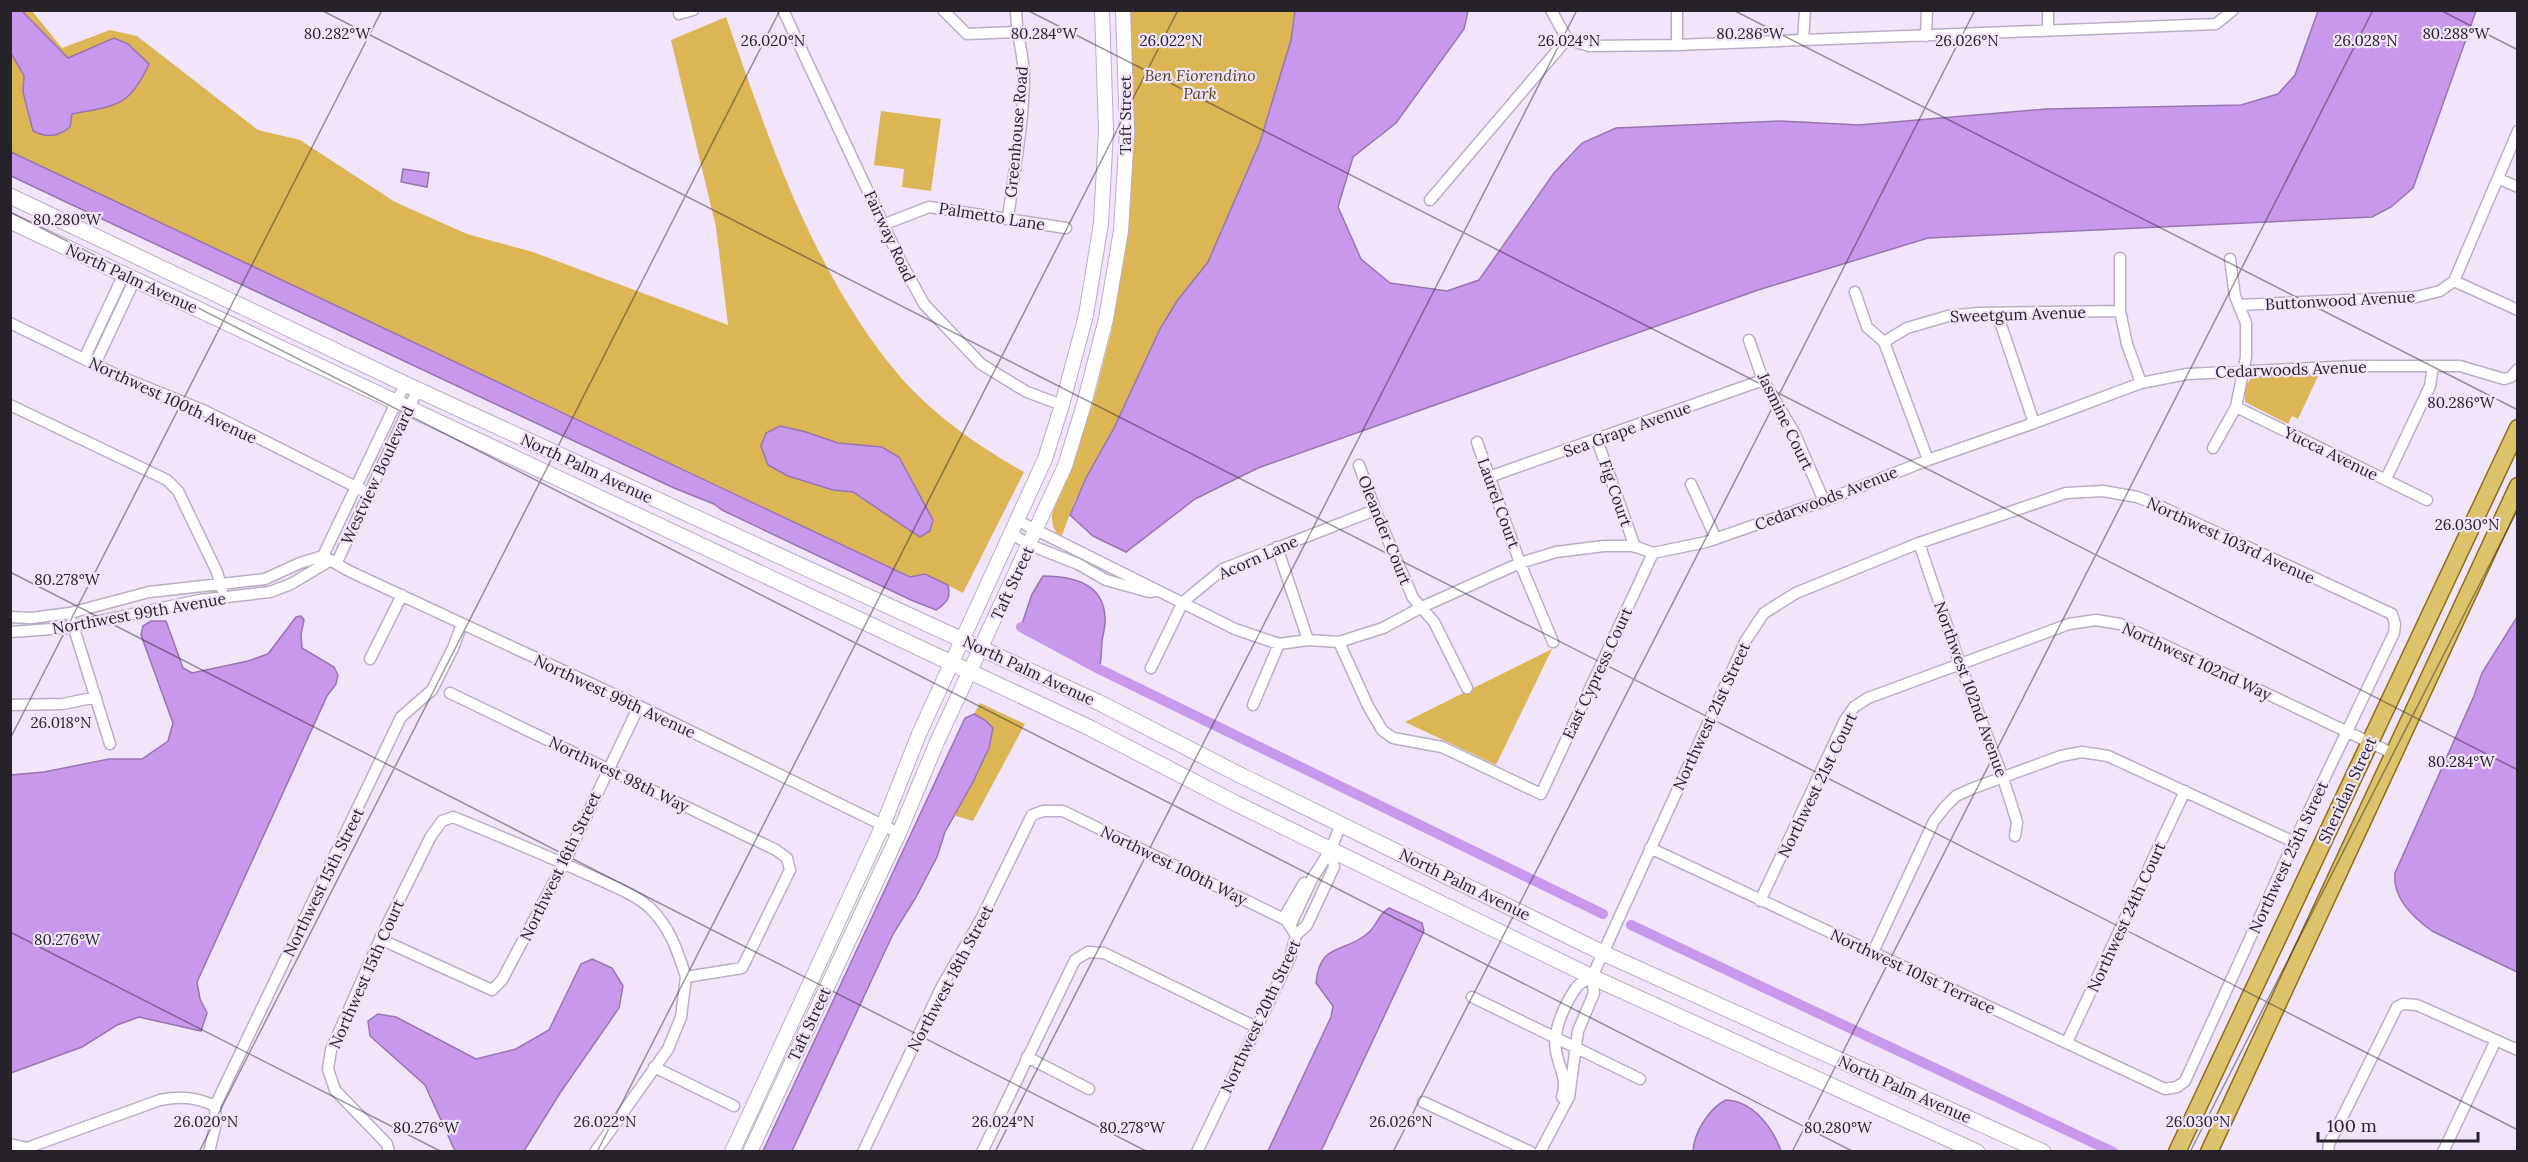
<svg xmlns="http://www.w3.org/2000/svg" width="2528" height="1162" viewBox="0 0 2528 1162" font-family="Lora,serif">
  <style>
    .green { fill: #dcb655 }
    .water { fill: #c898ed; stroke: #9875b2; stroke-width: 1.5 }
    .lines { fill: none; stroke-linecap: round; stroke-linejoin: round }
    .canal { stroke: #c898ed; stroke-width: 10 }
    .minor-casing { stroke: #baaec5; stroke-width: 13 }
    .tertiary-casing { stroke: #baaec5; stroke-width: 16 }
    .secondary-casing { stroke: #baaec5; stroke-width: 17 }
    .primary-casing { stroke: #8d6f14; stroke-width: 19 }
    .minor { stroke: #fff; stroke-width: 10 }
    .tertiary { stroke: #fff; stroke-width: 14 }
    .secondary { stroke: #fff; stroke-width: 15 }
    .primary { stroke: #dcc26b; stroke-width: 16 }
    .ticks { fill: none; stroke: #27222a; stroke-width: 1.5; stroke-opacity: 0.45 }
    .labels { text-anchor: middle; stroke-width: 4.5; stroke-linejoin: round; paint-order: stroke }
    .park-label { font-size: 16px; font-style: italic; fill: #58471d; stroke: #f1e4fb }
    .street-label { font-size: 16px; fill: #27222a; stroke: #f1e4fb }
    .ticks-label { font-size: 15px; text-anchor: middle; fill: #27222a; stroke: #f1e4fb; stroke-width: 4.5; stroke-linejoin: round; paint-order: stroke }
  </style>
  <rect width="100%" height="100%" fill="#f1e4fb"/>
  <!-- green -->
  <path class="green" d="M11 11H32L62 48 110 30 137 36 258 130 300 140 395 202 467 234 533 252 728 325 716 227 671 40 726 17C770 143 814 276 902 379 935 416 981 448 1024 472L963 593 925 574 911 577 11 152Z
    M1126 11H1295L1297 13 1291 40 1260 142 1208 262 1177 301 1160 329 1114 428 1075 500 1061 538C1053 530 1052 525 1052 514L1092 406 1111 333 1120 277Z
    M881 111 941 119 931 191 902 187 904 169 874 165Z
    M2319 374 2298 419 2292 416 2288 424 2245 402V386L2253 376Z
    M1552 649 1496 765 1405 722Z
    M980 703 1025 724 973 821 956 816V813L989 748 985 720 974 714Z"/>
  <!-- water -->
  <path class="water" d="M10 11H22L68 58 114 38 128 44 149 64C129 108 116 105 72 114L70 127C58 137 47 138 33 131L23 92 24 76 11 53Z
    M1295 11H1468L1464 29 1396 123 1353 157 1338 207 1361 259 1390 283 1447 291 1479 280 1554 173 1582 143 1616 128 1780 121 1859 125 2046 109 2241 105 2278 94 2295 75 2318 11H2476L2413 188 2391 207 2372 217 1928 238 1758 290 1258 468 1195 499 1126 552 1093 536 1070 515 1086 478 1114 428 1160 329 1177 301 1208 262 1260 142 1291 40Z
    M11 152 910 577 925 574 948 585C951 598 947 603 936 610L911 600 722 510 714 504 674 488 66 202 11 176Z
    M403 169 429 173 427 187 401 182Z
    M780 426 806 432 838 443 882 447 899 457 933 520 930 531 920 537 853 492 833 490 788 476 768 465 761 446 766 433Z
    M1043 576C1072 576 1104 583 1105 618 1106 625 1103 634 1102 641 1101 652 1102 659 1099 669L1021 627 1032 594Z
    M301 616 304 620 301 634 302 648 334 667 338 675 336 684 327 696 197 982 200 999 207 1013 201 1031 139 1017 117 1025 82 1047 11 1073V775L44 772 109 759H142L168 741 173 723 141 635 143 626 151 621H166L183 668 192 673 248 661 268 654 296 617Z
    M2517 617V972L2432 931C2414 918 2392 897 2395 873L2474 696 2482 673Z
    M974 714 985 720 993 728 989 748 973 782 945 832 937 857 915 899 893 934 792 1151H763L965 718Z
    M1389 908 1422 923 1424 931 1321 1151H1268L1331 1017 1333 1006 1316 983C1320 941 1345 954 1368 933 1377 926 1378 914 1389 908Z
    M592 959 612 968 623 986 619 1008 560 1093 524 1151H455L425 1085 370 1036 368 1021 378 1014 396 1017 476 1059 516 1049 549 1030 581 964Z
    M1726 1100C1753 1101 1773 1128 1781 1151H1693C1694 1133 1709 1108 1726 1100Z"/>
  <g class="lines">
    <!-- canal -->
    <path class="canal" d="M1021 627 1099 669 1603 914
      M1631 925 2113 1152"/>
    <defs>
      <path id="minor" d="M783 10 901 262 924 304 981 364 1027 392 1062 405
        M943 10 967 34 1016 32
        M1677 10V45
        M2048 10V31
        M679 14 693 10
        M1926 36 1927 10
        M1567 39 1589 46 1677 45 2216 24 2233 10
        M1803 40 1805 10
        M2499 179 2518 187
        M1430 200 1567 39 1551 10
        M1008 218C1014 171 1024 122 1024 74 1023 52 1016 33 1016 10
        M885 224 929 207 1066 228
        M2120 258V311L2127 344 2141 383
        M2454 281 2518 310
        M1855 292 1867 327 1884 342 1928 460
        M2239 305 2416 297 2440 291 2454 281 2518 131
        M1997 313 2034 423
        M10 323 121 377 205 411 368 493
        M1749 340 1763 380 1794 432 1824 501
        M1884 342 1907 328 1948 316 1978 313 2120 311
        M84 359 124 274
        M95 364 135 279
        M10 405 167 480 178 491 217 572 222 589
        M2236 407 2427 500
        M1597 440 1635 547
        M1477 442 1520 563 1553 642
        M2213 448 2236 407 2246 357V323L2235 296 2230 259
        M1359 465 1375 510 1413 598 1434 622 1467 688
        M1489 477 1763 380
        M2386 479 2430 386 2433 366
        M1691 484 1716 539
        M1018 521 1235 629 1279 644 1308 640 1339 642 1383 628 1422 607 1520 563 1556 552 1604 546H1634L1653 553 1706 542 1824 501 1928 460 2034 423 2141 383 2187 374 2355 366H2460L2504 379 2511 377 2518 369
        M1012 534 1030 545 1078 564 1106 580 1149 592 1155 591
        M1919 543 1960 664 2003 778 2017 822 2015 836
        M1277 547 1308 640
        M323 556 405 384
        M337 562 418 389
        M10 617 31 618 70 613 149 592 265 579 300 563 323 556 349 571 639 706 899 833
        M72 622 110 744
        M10 632 66 628 200 600 270 592 291 584 331 560
        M1339 642 1368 706 1382 730 1393 738 1442 747 1541 794 1653 553
        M370 659 402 595
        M1151 668 1183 602 1223 569 1375 510
        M450 693 776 850 787 858 790 870 742 968 686 977 681 1017 668 1049 595 1152
        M10 705 63 704 96 697
        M1253 705 1279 644
        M1760 901 1845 720 1854 707 1868 698 2069 624 2096 620 2120 624 2392 753
        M1283 919 1304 883
        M1290 926 1312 879 1331 849 1341 824
        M380 939 492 990 502 980 564 863 639 706
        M1873 952 1934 821 1945 807 1956 796 1971 789 2061 756 2082 752 2108 756 2294 842
        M1472 997 1640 1079
        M2067 1042 2185 791
        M1027 1057 1089 1089
        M654 1067 734 1106
        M1562 1097C1568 1079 1559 1068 1556 1051 1552 1031 1565 1004 1576 988 1579 983 1586 980 1592 977
        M1423 1102 1531 1152
        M10 1144 27 1148 160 1100C181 1096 196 1097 215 1106
        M209 1152 216 1123 215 1106 401 717 432 690 453 648 462 624
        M389 1152 387 1144 335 1090 328 1069 331 1050 380 939 431 836 442 821 453 817C502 837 550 857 598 879 615 887 636 895 650 908 670 927 678 952 686 977
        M863 1152 942 986 981 919 1032 815 1043 811H1063L1286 920 1296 935
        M982 1152 1075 960 1088 952 1104 953 1256 1027
        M1197 1152 1290 958 1296 935 1307 925 1334 867 1331 849
        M1540 1152 1569 1097 1578 1031 1594 993 1592 977 1746 640 1764 613 1796 593 1919 543 2066 493 2103 491 2137 497 2153 503 2392 614 2395 624 2394 633 2294 842 2185 1081 2177 1087 2165 1089 1650 848
        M2328 1152 2329 1144 2397 1007 2403 1004 2417 1005 2518 1050
        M2443 1152 2496 1040"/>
      <path id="tertiary" d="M732 1152 883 825 919 734 1045 459 1062 405 1086 315 1101 223 1106 131 1102 10
        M750 1152 899 833 937 742 1065 466 1084 404 1106 319 1121 231 1127 132 1123 10"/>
      <path id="secondary" d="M10 196 405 384 1102 704 1238 774 1603 953 2043 1152
        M10 221 1090 728 1235 803 1592 977 1977 1152"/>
      <path id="primary" d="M2177 1152 2518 428
        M2209 1152 2518 486"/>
    </defs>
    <!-- minor casing -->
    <use href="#minor" class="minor-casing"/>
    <!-- tertiary casing -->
    <use href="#tertiary" class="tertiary-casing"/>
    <!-- secondary casing -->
    <use href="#secondary" class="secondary-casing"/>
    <!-- primary casing -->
    <use href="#primary" class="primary-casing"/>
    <!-- minor -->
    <use href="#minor" class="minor"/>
    <!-- tertiary -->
    <use href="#tertiary" class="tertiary"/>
    <!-- secondary -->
    <use href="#secondary" class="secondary"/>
    <!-- primary -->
    <use href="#primary" class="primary"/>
  </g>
  <!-- ticks -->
  <path class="ticks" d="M321 10 2518 1130M1027 10 2518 770M1733 10 2518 410M2440 10 2518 50M10 212 1854 1152M10 572 1148 1152M10 739 382 10M10 932 442 1152M199 1152 780 10M597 1152 1178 10M995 1152 1577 10M1393 1152 1975 10M1792 1152 2373 10M2190 1152 2518 509"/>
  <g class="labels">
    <!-- park labels -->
    <g class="park-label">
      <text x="1200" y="81">Ben Fiorendino<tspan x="1200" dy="18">Park</tspan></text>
    </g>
    <!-- street labels -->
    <g class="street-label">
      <text transform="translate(1125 115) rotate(-90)" y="6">Taft Street</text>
      <text transform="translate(1016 132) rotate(-85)" y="6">Greenhouse Road</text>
      <text transform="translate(992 216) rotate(9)" y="6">Palmetto Lane</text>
      <text transform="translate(890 236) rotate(65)" y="6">Fairway Road</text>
      <text transform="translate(132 278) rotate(25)" y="6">North Palm Avenue</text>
      <text transform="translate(2340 300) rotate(-3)" y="6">Buttonwood Avenue</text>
      <text transform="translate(2018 314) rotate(-2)" y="6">Sweetgum Avenue</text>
      <text transform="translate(2291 369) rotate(-2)" y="6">Cedarwoods Avenue</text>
      <text transform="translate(173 400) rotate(25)" y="6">Northwest 100th Avenue</text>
      <text transform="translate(1786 421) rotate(64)" y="6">Jasmine Court</text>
      <text transform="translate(1627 429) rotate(-20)" y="6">Sea Grape Avenue</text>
      <text transform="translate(2331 453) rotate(26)" y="6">Yucca Avenue</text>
      <text transform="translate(587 468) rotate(25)" y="6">North Palm Avenue</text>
      <text transform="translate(377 475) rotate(-65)" y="6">Westview Boulevard</text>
      <text transform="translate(1616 493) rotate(71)" y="6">Fig Court</text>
      <text transform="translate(1826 498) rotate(-21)" y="6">Cedarwoods Avenue</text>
      <text transform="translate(1499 503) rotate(70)" y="6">Laurel Court</text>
      <text transform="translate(1385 530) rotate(68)" y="6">Oleander Court</text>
      <text transform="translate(2231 540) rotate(25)" y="6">Northwest 103rd Avenue</text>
      <text transform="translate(1258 557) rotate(-24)" y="6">Acorn Lane</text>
      <text transform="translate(1012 583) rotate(-65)" y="6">Taft Street</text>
      <text transform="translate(139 613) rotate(-10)" y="6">Northwest 99th Avenue</text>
      <text transform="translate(2197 661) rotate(25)" y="6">Northwest 102nd Way</text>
      <text transform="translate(1029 670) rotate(25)" y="6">North Palm Avenue</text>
      <text transform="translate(1597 673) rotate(-65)" y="6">East Cypress Court</text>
      <text transform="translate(1971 689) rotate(70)" y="6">Northwest 102nd Avenue</text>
      <text transform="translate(615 696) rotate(25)" y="6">Northwest 99th Avenue</text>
      <text transform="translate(1711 716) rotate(-65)" y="6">Northwest 21st Street</text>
      <text transform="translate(619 774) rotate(26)" y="6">Northwest 98th Way</text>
      <text transform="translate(1817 785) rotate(-64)" y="6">Northwest 21st Court</text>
      <text transform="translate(2347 790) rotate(-65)" y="6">Sheridan Street</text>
      <text transform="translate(2288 857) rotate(-65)" y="6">Northwest 25th Street</text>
      <text transform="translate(1174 865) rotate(26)" y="6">Northwest 100th Way</text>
      <text transform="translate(560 866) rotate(-64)" y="6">Northwest 16th Street</text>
      <text transform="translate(323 882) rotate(-64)" y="6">Northwest 15th Street</text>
      <text transform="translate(1465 884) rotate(26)" y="6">North Palm Avenue</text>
      <text transform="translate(2126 917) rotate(-65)" y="6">Northwest 24th Court</text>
      <text transform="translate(1913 971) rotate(25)" y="6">Northwest 101st Terrace</text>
      <text transform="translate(366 974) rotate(-66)" y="6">Northwest 15th Court</text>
      <text transform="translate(950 978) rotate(-62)" y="6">Northwest 18th Street</text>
      <text transform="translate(1260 1016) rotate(-65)" y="6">Northwest 20th Street</text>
      <text transform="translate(809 1024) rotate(-65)" y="6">Taft Street</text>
      <text transform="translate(1905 1089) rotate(24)" y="6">North Palm Avenue</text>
    </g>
  </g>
  <g class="ticks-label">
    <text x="337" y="39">80.282°W</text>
    <text x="1044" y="39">80.284°W</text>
    <text x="1750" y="39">80.286°W</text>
    <text x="2456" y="39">80.288°W</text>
    <text x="773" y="46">26.020°N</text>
    <text x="1171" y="46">26.022°N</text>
    <text x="1569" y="46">26.024°N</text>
    <text x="1967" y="46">26.026°N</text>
    <text x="2366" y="46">26.028°N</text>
    <text x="67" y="225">80.280°W</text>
    <text x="2461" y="408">80.286°W</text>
    <text x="2467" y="530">26.030°N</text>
    <text x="67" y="585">80.278°W</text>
    <text x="61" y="728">26.018°N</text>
    <text x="2461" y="767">80.284°W</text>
    <text x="67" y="945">80.276°W</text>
    <text x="206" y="1127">26.020°N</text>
    <text x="605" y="1127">26.022°N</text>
    <text x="1003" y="1127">26.024°N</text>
    <text x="1401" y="1127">26.026°N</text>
    <text x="2198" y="1127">26.030°N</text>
    <text x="1838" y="1133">80.280°W</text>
    <text x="426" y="1133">80.276°W</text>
    <text x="1132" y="1133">80.278°W</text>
  </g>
  <!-- border -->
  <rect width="2528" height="1162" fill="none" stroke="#27222a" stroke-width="24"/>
  <!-- scale -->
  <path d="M2318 1132v9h160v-9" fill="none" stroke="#27222a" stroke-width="3"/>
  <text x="2327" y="1132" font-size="18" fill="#27222a" stroke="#f1e4fb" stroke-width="4.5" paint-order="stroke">100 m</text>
</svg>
